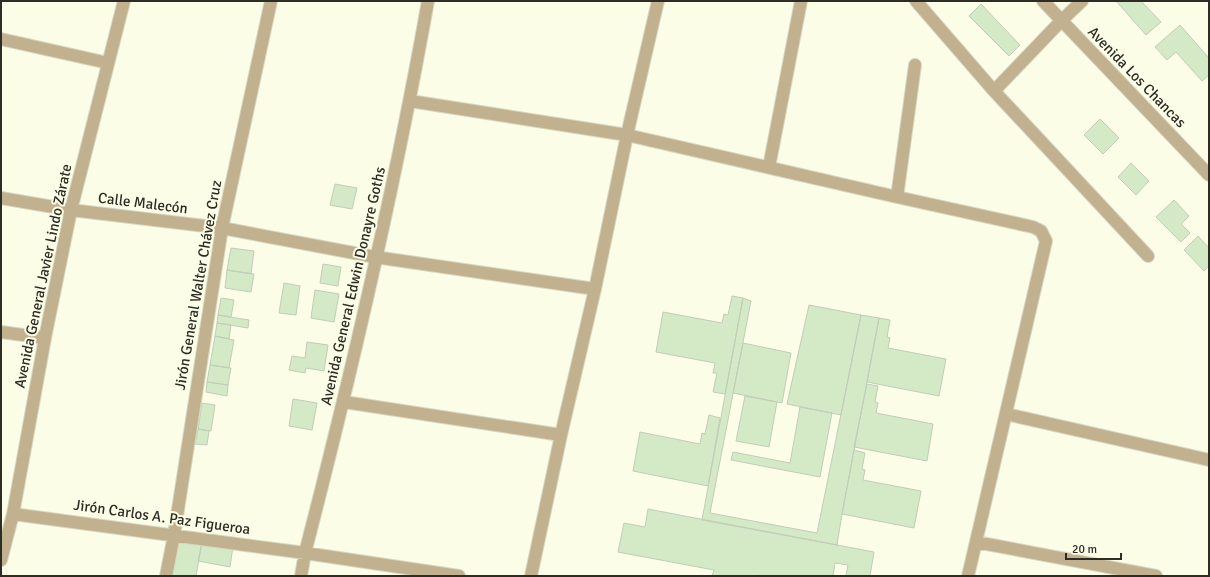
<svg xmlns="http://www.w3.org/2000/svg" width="1210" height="577" viewBox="0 0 1210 577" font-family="Signika,sans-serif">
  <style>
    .building { fill: #d4e9c6; stroke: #c1cdba }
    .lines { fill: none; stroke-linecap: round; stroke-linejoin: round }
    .minor-casing { stroke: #d7d8c4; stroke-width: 14 }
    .minor { stroke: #c2b18f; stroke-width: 12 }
    .labels { text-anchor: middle; stroke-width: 4; stroke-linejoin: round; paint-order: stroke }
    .street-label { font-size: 15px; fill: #2d2d25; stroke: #fcfde7 }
  </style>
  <rect width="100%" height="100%" fill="#fcfde7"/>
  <!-- building -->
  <path class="building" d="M1116 1H1141L1161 22 1146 35Z
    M981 4 1020 45 1009 56 969 16Z
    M1180 25 1209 58V75L1202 81 1176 52 1167 60 1155 47Z
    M1100 119 1119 138 1103 154 1084 135Z
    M1131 163 1149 181 1136 195 1118 177Z
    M335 184 357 188 352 209 330 205Z
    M1174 200 1189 216 1181 224 1190 233 1181 242 1156 217Z
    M1198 236 1209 248V266L1204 271 1184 250Z
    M231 248 254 251 251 274 227 270Z
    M323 264 341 267 338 286 320 283Z
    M227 270 254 274 251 292 225 288Z
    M284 283 300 286 296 315 279 313Z
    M315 290 339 294 334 322 311 318Z
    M732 296 743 298 725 394 713 392 717 373H713L715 363 656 352 663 312 722 323 724 314 728 315Z
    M221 298 234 300 231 317 218 315Z
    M743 298 751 301 710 513 817 533 861 315 879 318 842 514 837 545 702 520Z
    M809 305 861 315 841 415 787 404Z
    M218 315 249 320 248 328 217 323Z
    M879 318 890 320 887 337 890 338 888 348 946 359 939 396 867 382Z
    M217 323 231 325 229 339 215 336Z
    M215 336 234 340 229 368 210 365Z
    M307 342 328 345 324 371 306 368 305 373 289 370 292 356 305 358Z
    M743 343 791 353 782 403 733 393Z
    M210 365 231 368 228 385 207 382Z
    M207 382 228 385 227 396 206 392Z
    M867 384 878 386 875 402 878 403 876 413 933 424 927 461 854 447Z
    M745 396 777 402 769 447 736 441Z
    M293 399 317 403 312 430 289 426Z
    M202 403 215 405 211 431 198 429Z
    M800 407 832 413 820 477 731 460 733 452 790 463Z
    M709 415 720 418 708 486 633 471 640 432 700 444 702 433 705 434Z
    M198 429 209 431 207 445 195 444Z
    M854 450 865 453 862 469 865 470 863 480 921 491 914 528 842 514Z
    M648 509 874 552 870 576H846L848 565 835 563 833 576H764L759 575 758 576H712L714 570 618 552 624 523 645 527Z
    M180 538 202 542 196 576H170Z
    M202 542 233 546 230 567 198 561Z"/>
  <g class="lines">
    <defs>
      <path id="minor" d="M916 1 994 91 1148 256
        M1043 1 1209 175
        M1 39 108 63
        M994 91 1061 21 1082 1
        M410 101 627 135 897 197 1033 227 1041 231 1046 241 968 576
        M769 167 801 1
        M897 197 915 65
        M1 198 71 210 222 228 375 257 595 289
        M1 332 45 338
        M344 402 561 435
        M1006 414 1209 460
        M13 514 305 553 459 576
        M976 542 1156 576
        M1 560 13 514 45 338 71 210 124 1
        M166 576 174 535 222 228 271 1
        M301 576 305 553C352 371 395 187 428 1
        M531 576 561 435 595 289 627 135 658 1"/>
    </defs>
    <!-- minor casing -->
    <use href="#minor" class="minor-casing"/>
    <!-- minor -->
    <use href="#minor" class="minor"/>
  </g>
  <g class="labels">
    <!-- street labels -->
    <g class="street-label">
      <text transform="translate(1137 77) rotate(46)" y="5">Avenida Los Chancas</text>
      <text transform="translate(143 203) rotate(7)" y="5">Calle Malecón</text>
      <text transform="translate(43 276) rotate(-78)" y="5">Avenida General Javier Lindo Zárate</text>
      <text transform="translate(198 285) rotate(-80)" y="5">Jirón General Walter Chávez Cruz</text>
      <text transform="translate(353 286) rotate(-77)" y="5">Avenida General Edwin Donayre Goths</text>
      <text transform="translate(162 517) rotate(8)" y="5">Jirón Carlos A. Paz Figueroa</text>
    </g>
  </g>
  <!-- border -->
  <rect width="1210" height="577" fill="none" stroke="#2d2d25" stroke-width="4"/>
  <!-- scale -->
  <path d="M1066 553v6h55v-6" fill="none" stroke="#2d2d25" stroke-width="2"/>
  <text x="1072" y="553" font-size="12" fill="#2d2d25" stroke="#fcfde7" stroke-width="3" paint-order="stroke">20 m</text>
</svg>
